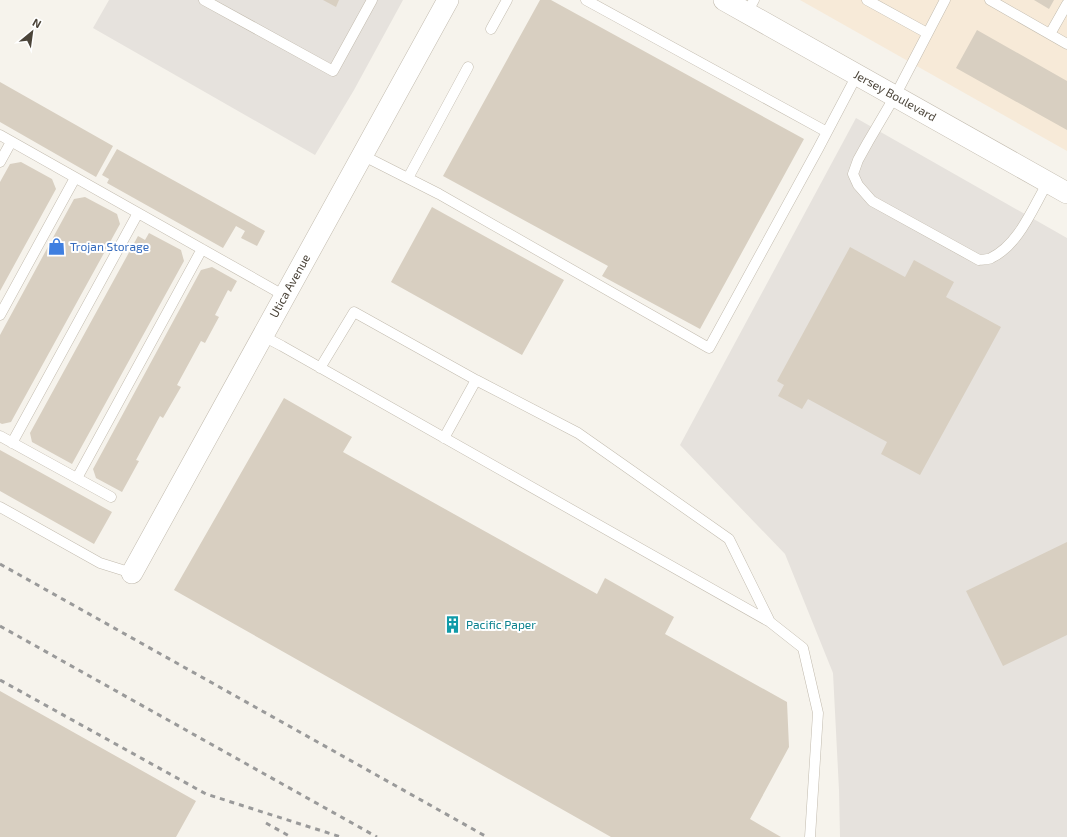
<svg xmlns="http://www.w3.org/2000/svg" width="1067" height="837" viewBox="0 0 1067 837" font-family="'Exo 2',sans-serif">
  <style>
    .commercial { fill: #f7ead8 }
    .industrial { fill: #e6e2dd }
    .building { fill: #d8cfc1 }
    .lines { fill: none; stroke-linecap: round; stroke-linejoin: round }
    .lane-casing { stroke: #c2bbae; stroke-width: 11 }
    .street-casing { stroke: #c2bbae; stroke-width: 22 }
    .lane { stroke: #fff; stroke-width: 10 }
    .street { stroke: #fff; stroke-width: 21 }
    .rail { stroke: #9a9a9a; stroke-width: 3; stroke-dasharray: 5 5; stroke-linecap: butt }
    .labels { text-anchor: middle; stroke-width: 4; stroke-linejoin: round; paint-order: stroke }
    .street-label { font-size: 12px; fill: #4b4439; stroke: #fff }
    .shop-label { font-size: 12px; fill: #366cbe; stroke: #fff; text-anchor: start }
    .culture-label { font-size: 12px; fill: #0d838f; stroke: #fff; text-anchor: start }
  </style>
  <rect width="100%" height="100%" fill="#f6f3ec"/>
  <!-- commercial -->
  <path class="commercial" d="M800 0H1067V151Z"/>
  <!-- industrial -->
  <path class="industrial" d="M109 0H403L354 90 315 155 93 28Z
    M856 118 1067 238V837H840L839 790 833 673 785 554 680 445Z"/>
  <!-- building -->
  <path class="building" d="M323 0H339L336 7Z
    M540 0H551L804 139 700 329 602 276 608 266 443 176Z
    M1034 0H1054L1049 9Z
    M977 30 1067 81V130L956 68Z
    M0 82 113 146 96 177 0 122Z
    M117 149 265 231 257 246 241 238 245 231 236 226 223 248 107 183 109 179 102 175Z
    M21 162 52 179 56 189 0 291V182L10 164Z
    M85 197 117 214 120 224 11 422 2 424 0 423V335L74 199Z
    M432 207 564 280 522 355 391 282Z
    M149 233 181 250 184 261 72 464 32 442 30 433 138 236 145 240Z
    M850 247 905 277 914 260 954 282 946 297 1001 327 920 475 881 454 887 442 808 399 802 409 778 396 784 385 777 381Z
    M212 267 237 281 231 292 228 290 215 315 219 317 205 343 201 341 177 385 181 387 163 418 160 416 136 460 139 461 122 492 96 478 93 469 201 270Z
    M284 398 352 437 343 452 597 594 605 578 674 617 665 634 787 702 789 747 750 819 781 837H611L174 590Z
    M0 450 112 512 94 544 0 491Z
    M1067 542V635L1003 666 966 591Z
    M0 691 196 801 176 837H0Z"/>
  <g class="lines">
    <defs>
      <path id="lane" d="M204 0 333 71 372 0
        M586 0 827 132
        M867 0 927 33
        M945 0 895 96 868 142 858 160 853 174 858 185 872 201 979 260C983 259 988 260 991 258 1019 245 1033 207 1048 182
        M990 0 1067 44
        M747 13 754 0
        M491 29 507 0
        M1050 34 1067 4
        M0 135 285 296
        M362 155 439 194 709 348 818 149 857 75
        M0 162 11 142
        M408 178 468 67
        M0 315 75 178
        M263 336 282 346 770 622 729 539 578 433 476 380 354 312 320 368
        M0 436 111 497
        M444 438 476 380
        M12 443 138 213
        M77 478 202 249
        M0 507 100 563 132 573
        M770 622 803 648 818 713 810 837"/>
      <path id="street" d="M724 0 1067 193
        M132 573 448 0"/>
    </defs>
    <!-- lane casing -->
    <use href="#lane" class="lane-casing"/>
    <!-- street casing -->
    <use href="#street" class="street-casing"/>
    <!-- lane -->
    <use href="#lane" class="lane"/>
    <!-- street -->
    <use href="#street" class="street"/>
    <!-- rail -->
    <path class="rail" d="M0 564 487 837
      M0 626 377 837
      M0 680 206 794 341 837
      M266 823 291 837"/>
  </g>
  <!-- icons -->
  <defs>
    <symbol id="shop-bare" viewBox="-9 -9 18 18"><path d="M-5-2.5h2.3a2.7 3.5 0 0 1 5.4 0H5L5.5 6h-11ZM-1.5-2.5h3a1.5 2.3 0 0 0-3 0Z" fill="#3f7fe0" stroke="#fff" stroke-width="2.5" paint-order="stroke"/></symbol>
    <symbol id="building-bare" viewBox="-9 -9 18 18"><path d="M-4-6H4V6H1V3H-1V6H-4ZM-2.5-4.3h1.7v1.8h-1.7ZM.8-4.3h1.7v1.8H.8ZM-2.5-1h1.7V.8h-1.7ZM.8-1h1.7V.8H.8Z" fill="#0f9aa8" stroke="#fff" stroke-width="2.5" paint-order="stroke"/></symbol>
  </defs>
  <g fill-rule="evenodd">
    <use href="#shop-bare" x="44" y="234" width="25" height="25"/>
    <use href="#building-bare" x="440" y="612" width="25" height="25"/>
  </g>
  <g class="labels">
    <!-- street labels -->
    <g class="street-label">
      <text transform="translate(895 96) rotate(29)" y="4">Jersey Boulevard</text>
      <text transform="translate(290 286) rotate(-61)" y="4">Utica Avenue</text>
    </g>
    <!-- shop labels -->
    <g class="shop-label">
      <text x="70" y="251">Trojan Storage</text>
    </g>
    <!-- culture labels -->
    <g class="culture-label">
      <text x="466" y="629">Pacific Paper</text>
    </g>
  </g>
  <!-- north arrow -->
  <g transform="translate(32 32) rotate(29)" stroke="#ffffff" stroke-width="3" paint-order="stroke">
  <path d="M0-3L7 15L0 10L-7 15Z" fill="#4b4439"/>
  <text y="-6" font-size="11" font-weight="bold" text-anchor="middle" fill="#4b4439">N</text>
  </g>
</svg>
